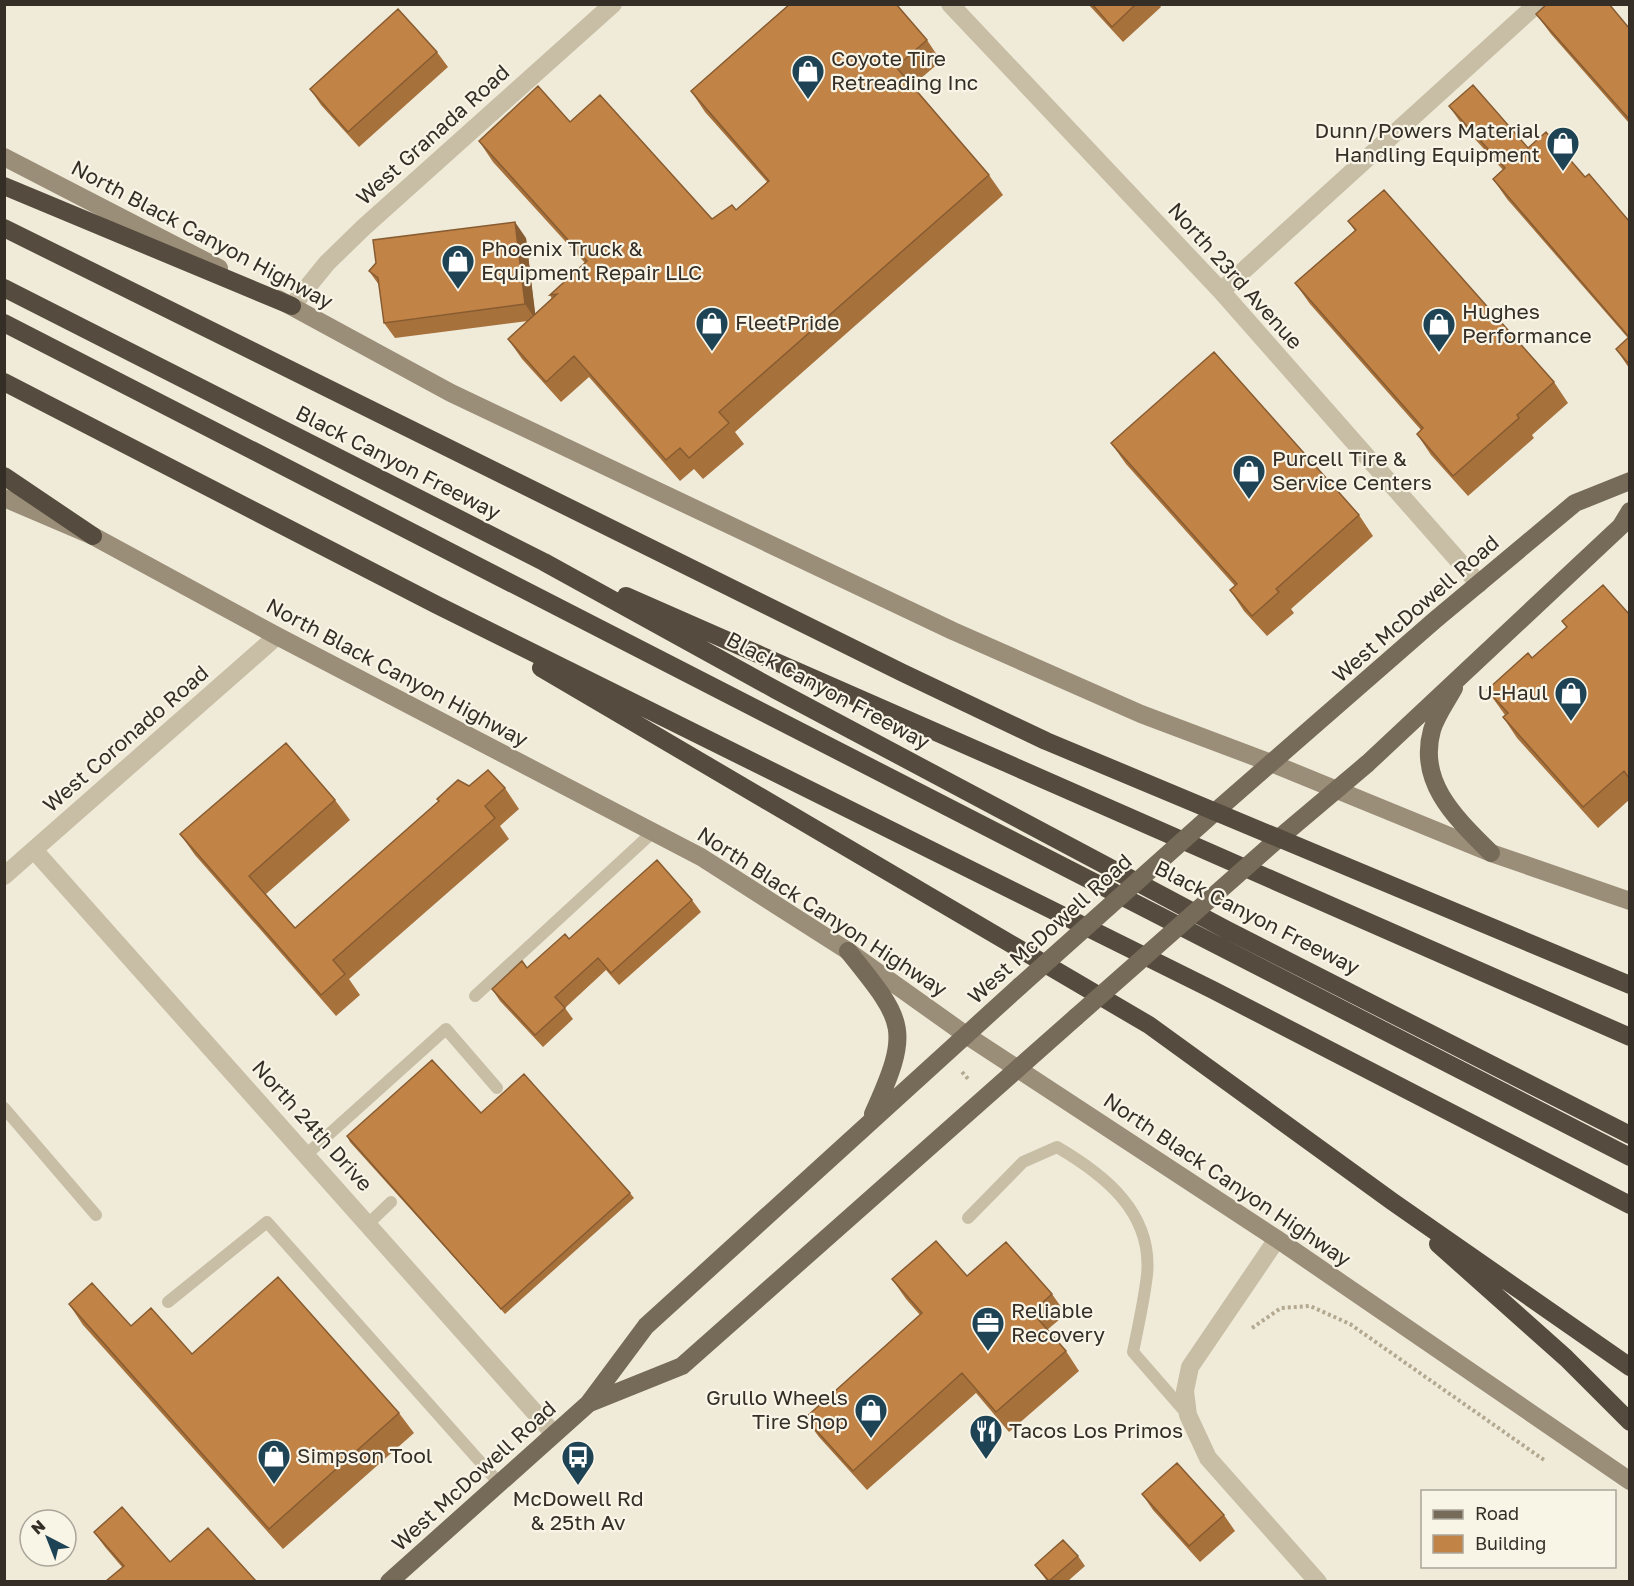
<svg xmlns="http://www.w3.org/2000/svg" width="1634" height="1586" viewBox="0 0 1634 1586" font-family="'Golos Text',sans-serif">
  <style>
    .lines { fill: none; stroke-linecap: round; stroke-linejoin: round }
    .path { stroke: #b3a890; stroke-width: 4; stroke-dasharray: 3 3; stroke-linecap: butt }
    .lane { stroke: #c8bea6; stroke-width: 12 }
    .street { stroke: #c8bea6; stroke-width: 18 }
    .secondary { stroke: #9b8e78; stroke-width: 18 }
    .primary { stroke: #766a58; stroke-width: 18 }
    .highway { stroke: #554b3e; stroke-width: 18 }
    .primary-bridge { stroke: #766a58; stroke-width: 18 }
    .highway-bridge { stroke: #554b3e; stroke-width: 18 }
    .wall { fill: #a7713c }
    .shaded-wall { fill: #885c31 }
    .building { fill: #c28346; stroke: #885c31; stroke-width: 1.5 }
    .labels { text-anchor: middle; stroke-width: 4.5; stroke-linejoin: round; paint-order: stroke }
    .poi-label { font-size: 21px; fill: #342e27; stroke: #f8f4e6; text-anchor: start }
    .street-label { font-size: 21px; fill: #342e27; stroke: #f8f4e6 }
  </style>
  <rect width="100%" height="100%" fill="#f0ebd9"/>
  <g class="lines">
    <!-- path -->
    <path class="path" d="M962 1072 970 1081
      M1252 1328 1281 1308 1310 1306 1350 1324 1544 1460"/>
    <!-- lane -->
    <path class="lane" d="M475 996 653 832
      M4 1108 96 1215
      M307 1154 446 1029 497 1088
      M968 1218 1023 1162 1057 1147C1105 1175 1153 1213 1147 1275 1144 1301 1138 1327 1133 1352L1187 1414
      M368 1224 391 1202
      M168 1302 267 1222 499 1483"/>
    <!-- street -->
    <path class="street" d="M950 4 1221 291 1479 584
      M1221 291 1537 4
      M292 306 327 263 364 227 613 4
      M34 850 554 1434
      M4 876 277 636
      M1277 1239 1190 1367 1185 1391 1188 1415 1208 1458 1318 1582"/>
    <!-- secondary -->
    <path class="secondary" d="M4 157 219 268
      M278 299 451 393 953 631 1141 714 1271 763 1491 853 1630 901
      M4 498 93 536 277 636 701 857 848 951 966 1035 1277 1239 1630 1481"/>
    <!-- primary -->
    <path class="primary" d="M1454 688C1447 701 1436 716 1432 730 1417 783 1457 819 1491 853
      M1216 811 1435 620 1575 503 1630 481
      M1278 839 1368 763 1621 526 1630 511
      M848 951C905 1022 912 1028 873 1114
      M590 1403 682 1366 1076 1017
      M389 1582 588 1404 646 1326 1020 986"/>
    <!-- highway -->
    <path class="highway" d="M4 186 292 306
      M4 288 544 562 776 690 1227 930 1630 1135
      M4 323 1630 1157
      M4 382 437 605 1213 990 1630 1205
      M4 476 93 536
      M626 596 1630 1037
      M541 668 1149 1025 1393 1202 1630 1367
      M1438 1244 1566 1358 1630 1422"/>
    <!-- primary-bridge -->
    <path class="primary-bridge" d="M1020 986 1216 811
      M1076 1017 1278 839"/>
    <!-- highway-bridge -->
    <path class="highway-bridge" d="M4 228 903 673 1046 741 1630 985"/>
  </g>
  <!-- wall -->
  <path class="wall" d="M1088 4H1159L1161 7 1123 42Z
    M1536 14 1629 28V123L1551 34Z
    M927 40 941 61 912 86 989 175 1003 195 735 432 744 444 703 479 694 469 680 481 589 377 561 402 522 359 508 339 528 321 395 338 384 323 379 285 369 271 526 238 535 314 552 299 550 295 585 263 493 162 479 141 570 122 712 219 736 210 767 182 705 112 691 91Z
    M437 52 448 67 359 147 321 105 310 89Z
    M1449 106 1585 177 1629 221V368L1616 349 1628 338 1507 199 1493 179 1503 170 1463 126Z
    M1348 221 1554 382 1568 403 1532 435 1534 438 1468 496 1431 455 1417 434 1421 430 1310 304 1295 283 1355 231Z
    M1111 443 1359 515 1373 536 1291 609 1294 613 1267 636 1244 611 1230 590 1235 586 1126 464Z
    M1629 614V800L1598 828 1517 738 1503 717 1505 715 1487 690 1532 658 1567 627 1562 621Z
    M469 786 505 788 519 809 500 826 509 839 349 979 360 995 336 1016 195 855 180 834 335 800 350 820 266 894 295 928 439 802Z
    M692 900 701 912 619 985 606 970 565 1008 573 1019 543 1047 500 1001 492 989 527 968 569 939Z
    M481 1113 630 1193 634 1198 505 1314 350 1142 347 1136Z
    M967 1276 1052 1294 1066 1314 1047 1330 1066 1351 1079 1371 1009 1432 976 1393 867 1490 819 1437 805 1418 920 1315 906 1299 892 1279Z
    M69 1304 131 1326 192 1354 399 1413 414 1433 283 1549 83 1325Z
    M1142 1494 1224 1515 1235 1531 1200 1562 1153 1510Z
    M94 1532 170 1562 122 1567 105 1547Z
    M1078 1556 1085 1566 1068 1581H1047L1035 1565Z"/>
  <!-- shaded-wall -->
  <path class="shaded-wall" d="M515 222 526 238 536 320 525 304Z"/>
  <!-- building -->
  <path class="building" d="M790 4H896L927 40 896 67 989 175 719 412 729 423 689 458 680 448 666 460 574 356 546 382 508 339 557 294 550 295 587 261 479 141 538 86 570 122 600 95 712 219 732 205 736 210 769 181 691 91Z
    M1092 4H1136L1112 27Z
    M1547 4H1609L1629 28V119L1536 14Z
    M398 9 437 52 348 132 310 89Z
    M1473 85 1528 148 1546 132 1585 177 1589 174 1629 221V364L1616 349 1629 337 1493 179 1505 168 1449 106Z
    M1384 190 1554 382 1517 415 1519 418 1453 476 1417 434 1423 428 1295 283 1356 230 1348 221Z
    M515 222 525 304 384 323 378 278 369 271 376 263 373 240Z
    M1214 352 1359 515 1276 589 1279 592 1252 616 1230 590 1237 584 1111 443Z
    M1603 585 1629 614V778L1624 771 1583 807 1503 717 1508 713 1487 690 1528 653 1532 658 1567 627 1562 621Z
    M286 743 335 800 249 876 295 928 439 801 437 799 458 780 469 786 488 770 505 788 485 806 495 818 333 960 345 974 321 995 180 834Z
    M657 860 692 900 611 973 598 958 555 997 565 1008 535 1035 492 989 522 961 527 968 565 934 569 939Z
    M432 1060 481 1113 524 1074 630 1193 501 1309 347 1136Z
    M936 1241 967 1276 1006 1242 1052 1294 1032 1312 1066 1351 996 1412 962 1373 853 1471 805 1418 922 1313 892 1279Z
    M278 1277 399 1413 269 1529 69 1304 92 1283 131 1326 151 1308 192 1354Z
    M1177 1463 1224 1515 1189 1546 1142 1494Z
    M122 1507 170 1562 208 1528 256 1581H106L124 1566 94 1532Z
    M1063 1540 1078 1556 1049 1581 1035 1565Z"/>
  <!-- icons -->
  <defs>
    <symbol id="shop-pin" viewBox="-11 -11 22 30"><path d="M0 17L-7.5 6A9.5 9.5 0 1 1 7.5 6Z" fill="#1e4354" stroke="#f8f4e6"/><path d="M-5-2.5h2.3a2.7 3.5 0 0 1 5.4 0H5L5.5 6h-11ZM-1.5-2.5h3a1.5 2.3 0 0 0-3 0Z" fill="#fff"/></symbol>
    <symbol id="office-pin" viewBox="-11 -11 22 30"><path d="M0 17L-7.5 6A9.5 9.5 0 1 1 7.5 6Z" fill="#1e4354" stroke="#f8f4e6"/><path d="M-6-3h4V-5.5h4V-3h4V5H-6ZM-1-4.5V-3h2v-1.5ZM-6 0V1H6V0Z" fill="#fff"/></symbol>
    <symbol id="restaurant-pin" viewBox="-11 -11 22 30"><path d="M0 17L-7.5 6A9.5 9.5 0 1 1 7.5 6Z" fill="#1e4354" stroke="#f8f4e6"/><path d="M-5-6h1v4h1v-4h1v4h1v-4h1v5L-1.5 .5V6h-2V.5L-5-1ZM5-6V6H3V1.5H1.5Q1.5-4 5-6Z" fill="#fff"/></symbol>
    <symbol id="bus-pin" viewBox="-11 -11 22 30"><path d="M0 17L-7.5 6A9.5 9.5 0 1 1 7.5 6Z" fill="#1e4354" stroke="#f8f4e6"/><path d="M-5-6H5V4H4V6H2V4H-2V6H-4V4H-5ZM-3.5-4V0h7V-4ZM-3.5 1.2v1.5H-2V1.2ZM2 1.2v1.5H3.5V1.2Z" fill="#fff"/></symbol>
  </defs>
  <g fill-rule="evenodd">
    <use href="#shop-pin" x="789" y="52" width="38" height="52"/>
    <use href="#shop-pin" x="1544" y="124" width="38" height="52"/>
    <use href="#shop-pin" x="439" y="242" width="38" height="52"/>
    <use href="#shop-pin" x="693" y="304" width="38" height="52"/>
    <use href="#shop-pin" x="1420" y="305" width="38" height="52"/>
    <use href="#shop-pin" x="1230" y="452" width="38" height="52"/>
    <use href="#shop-pin" x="1552" y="674" width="38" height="52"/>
    <use href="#office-pin" x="969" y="1304" width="38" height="52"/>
    <use href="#shop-pin" x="852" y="1391" width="38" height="52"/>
    <use href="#restaurant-pin" x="967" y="1412" width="38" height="52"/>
    <use href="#shop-pin" x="255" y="1437" width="38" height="52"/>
    <use href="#bus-pin" x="559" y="1438" width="38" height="52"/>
  </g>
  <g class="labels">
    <!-- poi labels -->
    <g class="poi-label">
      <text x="831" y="66">Coyote Tire<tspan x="831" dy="24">Retreading Inc</tspan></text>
      <text x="1540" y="138" text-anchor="end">Dunn/Powers Material<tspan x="1540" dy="24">Handling Equipment</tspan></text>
      <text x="481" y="256">Phoenix Truck &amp;<tspan x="481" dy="24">Equipment Repair LLC</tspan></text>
      <text x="1462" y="319">Hughes<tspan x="1462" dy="24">Performance</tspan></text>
      <text x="735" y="330">FleetPride</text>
      <text x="1272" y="466">Purcell Tire &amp;<tspan x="1272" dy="24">Service Centers</tspan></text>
      <text x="1548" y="700" text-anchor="end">U-Haul</text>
      <text x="1011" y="1318">Reliable<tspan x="1011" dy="24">Recovery</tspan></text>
      <text x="848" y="1405" text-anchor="end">Grullo Wheels<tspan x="848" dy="24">Tire Shop</tspan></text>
      <text x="1009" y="1438">Tacos Los Primos</text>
      <text x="297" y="1463">Simpson Tool</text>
      <text x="578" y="1506" text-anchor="middle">McDowell Rd<tspan x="578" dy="24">&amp; 25th Av</tspan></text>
    </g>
    <!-- street labels -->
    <g class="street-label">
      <text transform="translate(433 135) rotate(-42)" y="7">West Granada Road</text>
      <text transform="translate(202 235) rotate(28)" y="7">North Black Canyon Highway</text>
      <text transform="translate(1235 276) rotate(48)" y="7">North 23rd Avenue</text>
      <text transform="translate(398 463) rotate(27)" y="7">Black Canyon Freeway</text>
      <text transform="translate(1416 609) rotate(-41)" y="7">West McDowell Road</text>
      <text transform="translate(397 673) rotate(28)" y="7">North Black Canyon Highway</text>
      <text transform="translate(828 691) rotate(28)" y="7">Black Canyon Freeway</text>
      <text transform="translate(126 739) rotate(-41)" y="7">West Coronado Road</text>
      <text transform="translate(822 912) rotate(33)" y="7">North Black Canyon Highway</text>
      <text transform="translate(1257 918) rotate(27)" y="7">Black Canyon Freeway</text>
      <text transform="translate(1050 929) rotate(-42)" y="7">West McDowell Road</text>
      <text transform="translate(312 1126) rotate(48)" y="7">North 24th Drive</text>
      <text transform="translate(1227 1180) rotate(34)" y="7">North Black Canyon Highway</text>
      <text transform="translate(474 1476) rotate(-42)" y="7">West McDowell Road</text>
    </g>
  </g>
  <!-- border -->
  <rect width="1634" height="1586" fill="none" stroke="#342e27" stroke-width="12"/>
  <!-- legend -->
  <rect x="1421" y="1490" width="195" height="78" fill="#f8f4e6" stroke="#aaa59a" stroke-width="1.5"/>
  <rect x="1433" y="1510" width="30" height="9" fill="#766a58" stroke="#aaa59a" stroke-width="1.5"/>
  <text x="1475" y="1520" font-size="18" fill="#342e27">Road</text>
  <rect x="1433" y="1535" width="30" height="18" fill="#c28346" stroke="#aaa59a" stroke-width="1.5"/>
  <text x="1475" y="1550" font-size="18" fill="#342e27">Building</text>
  <!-- north arrow -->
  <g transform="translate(48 1538) rotate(318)"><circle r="28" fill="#f8f4e6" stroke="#aaa59a" stroke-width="1.5"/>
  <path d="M0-4.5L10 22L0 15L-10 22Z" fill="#1e4354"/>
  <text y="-9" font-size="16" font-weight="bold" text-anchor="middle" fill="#342e27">N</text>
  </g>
</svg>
